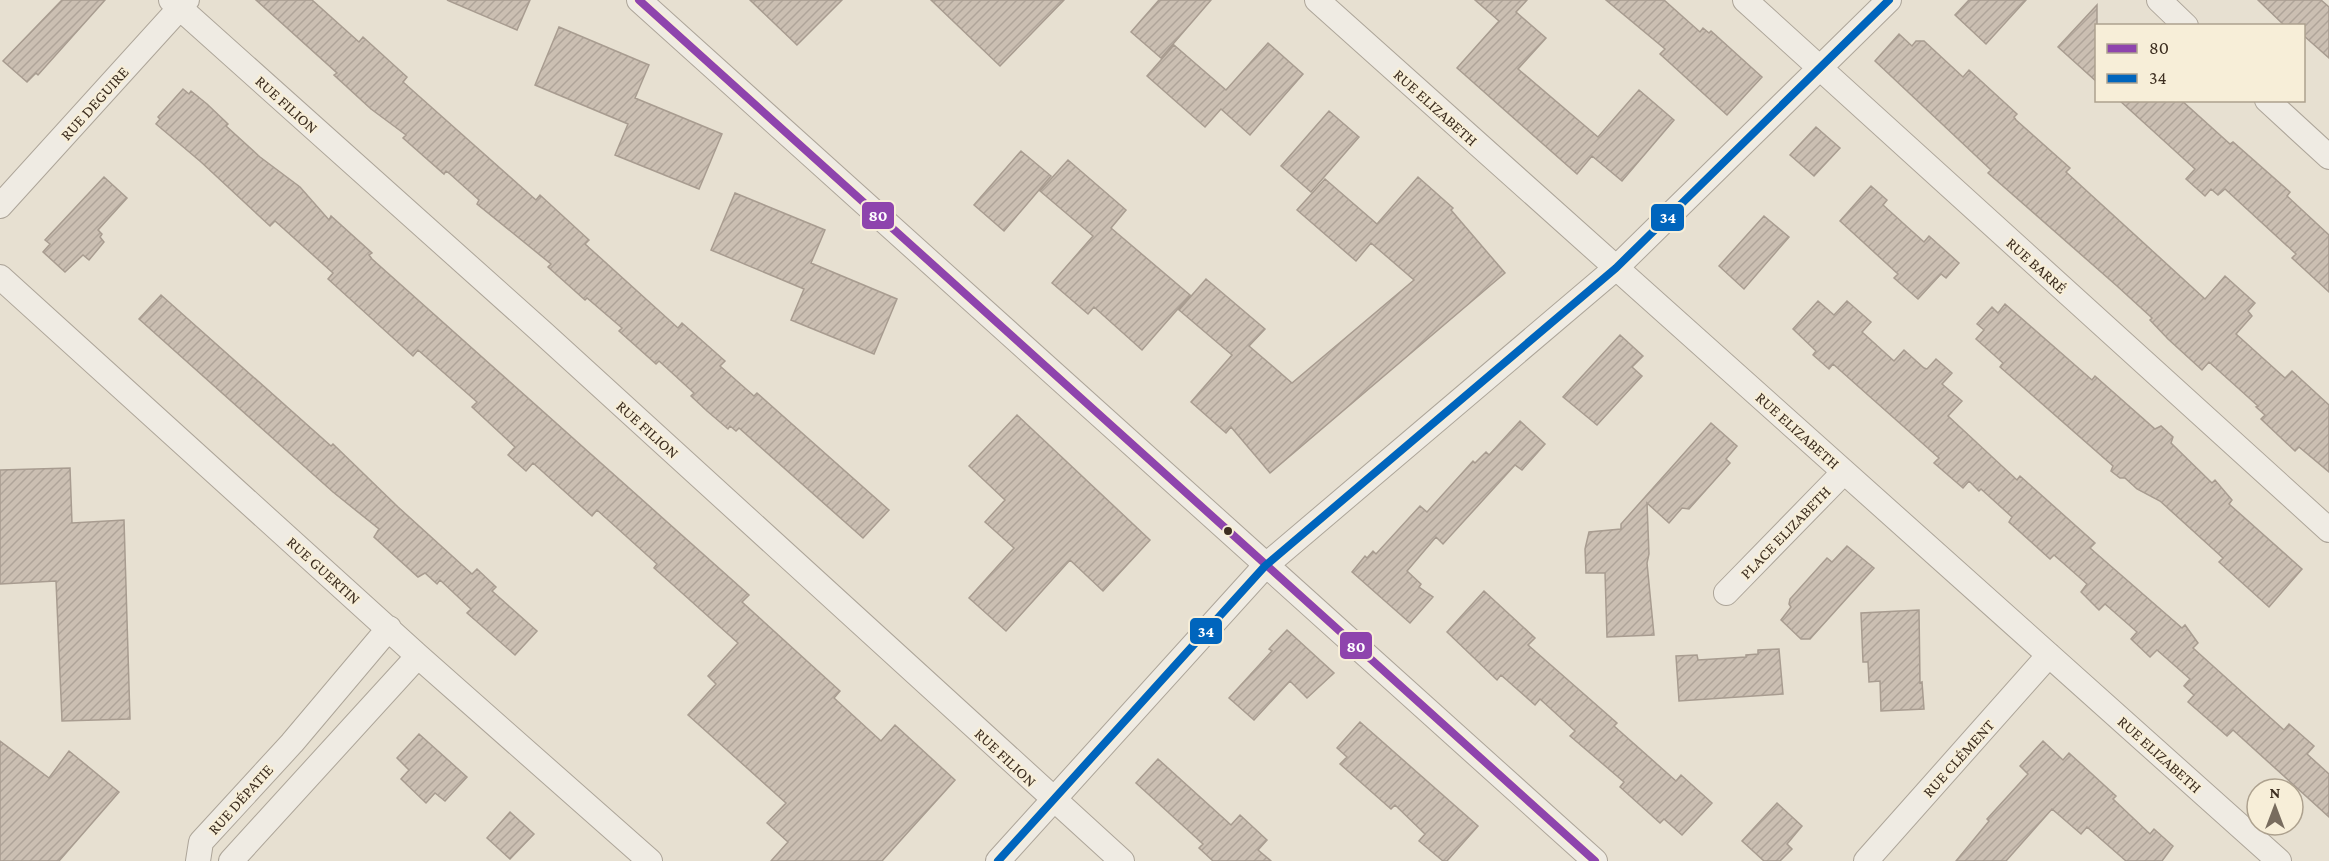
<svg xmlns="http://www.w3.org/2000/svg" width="2329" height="861" viewBox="0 0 2329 861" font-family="'Crimson Pro',serif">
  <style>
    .building { fill: url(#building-hatch); stroke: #a89c90; stroke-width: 1.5 }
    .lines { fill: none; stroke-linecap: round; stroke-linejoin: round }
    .minor-casing { stroke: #ada599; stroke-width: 26 }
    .minor { stroke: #efebe3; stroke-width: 24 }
    .bus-1-casing { stroke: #f7eed8; stroke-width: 12 }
    .bus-2-casing { stroke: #f7eed8; stroke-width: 12 }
    .bus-1 { stroke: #8e44ad; stroke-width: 8 }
    .bus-2 { stroke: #0065bd; stroke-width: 8 }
    .bus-dot { fill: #3d2e20; stroke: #f7eed8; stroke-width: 2 }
    .labels { text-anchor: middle; stroke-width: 4.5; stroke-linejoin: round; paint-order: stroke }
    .street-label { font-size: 16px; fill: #3d2e20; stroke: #f7eed8 }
    .line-badge { stroke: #f7eed8; stroke-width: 2 }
    .badge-label { font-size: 16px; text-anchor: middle; font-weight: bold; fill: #fff }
  </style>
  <defs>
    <pattern id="building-hatch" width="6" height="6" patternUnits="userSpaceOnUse" patternTransform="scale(1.5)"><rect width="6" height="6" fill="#cbbfb2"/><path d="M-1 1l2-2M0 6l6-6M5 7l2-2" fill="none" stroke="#afa499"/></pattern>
  </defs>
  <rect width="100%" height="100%" fill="#e7e0d1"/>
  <!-- building -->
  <path class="building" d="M62 0H105L38 75 36 73 27 82 3 61Z
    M256 0H312L359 42 363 37 407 77 403 82 536 200 540 195 589 240 585 244 678 328 682 323 725 361 720 366 754 396 757 393 889 510 863 538 739 428 736 431 730 426 728 429 707 411 691 396 694 393 659 361 656 364 619 331 622 328 587 298 585 300 548 267 551 264 477 204 479 200 450 174 446 171 444 174 403 138 406 135 371 109 334 75 337 73Z
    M447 0H530L517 30Z
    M750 0H842L797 45Z
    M931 0H1064L1000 66Z
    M1159 0H1211L1161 58 1131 32Z
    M1475 0H1527L1516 12 1546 38 1518 69 1598 137 1639 90 1674 120 1622 181 1592 156 1577 174 1457 68 1499 21Z
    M1606 0H1664L1700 32 1703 28 1709 33 1711 31 1762 77 1727 115 1660 54 1665 49Z
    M1969 0H2026L1986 44 1955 15Z
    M2258 0H2321L2329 7V58L2304 36V26H2285Z
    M2097 5V82L2058 47Z
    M559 27 649 65 635 98 722 134 699 189 615 155 628 124 535 85Z
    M1899 34 1912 46 1916 41H1924L1963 77 1969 70 2017 114 2014 117 2016 120 2070 168 2066 172 2205 299 2225 276 2255 303 2248 311 2252 316 2236 334 2285 378 2292 371 2329 405V472L2299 447 2295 451 2261 419 2265 415 2256 407 2258 406 2209 362 2202 370 2168 339 2150 320 2152 318 2117 286 1988 173 1991 170 1875 61Z
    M1268 43 1303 74 1250 135 1221 109 1205 127 1147 76 1174 45 1226 90Z
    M183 89 189 94 191 91 207 104 228 124 226 126 260 157 300 187 329 220 331 216 372 253 369 255 372 259 749 595 742 602 840 691 834 698 881 741 895 725 955 780 882 861H771L788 842 767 823 786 803 688 715 716 684 708 676 738 643 654 568 657 564 597 510 592 516 533 463 526 471 508 455 515 447 472 407 477 402 418 350 413 356 328 279 333 273 275 221 270 226 201 162 156 124 160 119 158 117Z
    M2119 100H2181L2230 144 2233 142 2290 192 2287 196 2329 235V292L2292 258 2296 254 2225 189 2218 195 2211 189 2205 196 2186 179 2195 169Z
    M1329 111 1359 137 1311 192 1281 166Z
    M1816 127 1840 148 1814 176 1790 155Z
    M1021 151 1051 176 1004 231 974 205Z
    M1068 160 1126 210 1111 228 1190 295 1142 350 1094 307 1088 314 1052 283 1093 236 1040 191Z
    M104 177 127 198 98 230 102 234 100 237 104 242 89 260 83 255 65 272 43 252 50 244 45 240Z
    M1418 177 1453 208 1451 210 1505 273 1270 473 1231 427 1226 433 1191 402 1232 355 1179 310 1206 279 1265 329 1249 346 1292 383 1414 280 1371 243 1356 261 1297 210 1325 179 1377 224Z
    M1871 186 1887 200 1883 205 1924 242 1929 236 1959 263 1946 278 1941 274 1918 299 1894 278 1898 274 1840 221Z
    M735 193 825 230 811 263 897 299 874 354 791 320 804 289 711 250Z
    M1764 216 1789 237 1744 289 1719 266Z
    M161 295 331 446 333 444 398 507 472 574 477 569 496 587 492 591 537 631 515 655 467 613 471 609 440 580 437 584 425 573 418 577 374 537 379 529 333 492 139 319Z
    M1818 301 1834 315 1847 301 1871 322 1862 332 1894 361 1904 350 1924 368 1927 369 1936 359 1952 373 1942 384 1962 401 1948 416 2017 480 2020 476 2095 543 2090 548 2182 628 2185 625 2198 643 2193 648 2284 730 2289 724 2314 746 2307 754 2329 774V817L2233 730 2227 736 2188 702 2194 695 2184 686 2190 679 2157 650 2150 657 2131 639 2137 632 2105 604 2099 610 2081 592 2087 584 2054 555 2050 559 2009 522 2012 517 1981 489 1979 491 1969 481 1963 488 1934 463 1939 458 1833 364 1829 369 1813 355 1816 351 1793 329Z
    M2005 304 2092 380 2095 376 2155 429 2161 426 2173 437 2171 443 2212 483 2215 480 2232 500 2229 504 2302 569 2269 607 2219 562 2223 558 2160 501 2137 489 2125 478H2120L2111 471 2113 466 2000 367 2003 363 1976 339 1984 330 1977 324 1992 307 1998 313Z
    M1620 335 1643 356 1632 367 1642 376 1597 425 1563 397Z
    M1017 415 1150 540 1103 591 1070 560 1006 631 969 598 1014 548 985 522 1005 500 969 466Z
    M1520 421 1545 444 1522 470 1515 465 1443 544 1436 537 1407 571 1421 584 1419 587 1433 597 1410 623 1352 572 1365 556 1367 558 1373 551 1376 554 1420 506 1427 512 1473 461 1475 463 1486 452 1489 455Z
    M1711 423 1737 446 1726 459 1730 463 1689 509 1682 508 1669 523 1647 503 1649 554 1647 563 1654 635 1607 637 1605 573H1586L1585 549 1589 532 1621 529V524Z
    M70 468 72 523 124 520 130 719 62 721 56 581 0 584V470Z
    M1847 546 1874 568 1810 639H1801L1781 620 1791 607 1789 604 1790 599 1827 558 1832 562Z
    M1484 591 1535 638 1528 645 1617 723 1614 726 1676 781 1681 775 1712 803 1682 835 1664 819 1660 823 1620 787 1624 782 1570 736 1575 731 1540 699 1535 705 1501 675 1497 680 1447 632Z
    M1919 610 1920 683 1922 682 1924 709 1881 711 1880 681 1869 682 1868 662H1863L1861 613Z
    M1287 630 1334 673 1307 698 1290 681 1254 720 1229 698 1272 651 1269 649Z
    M1779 649 1783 694 1679 701 1676 656 1697 655 1698 660 1746 657V655L1758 654V650Z
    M1360 722 1478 826 1447 861H1443L1419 841 1425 834 1395 805 1391 809 1340 764 1347 757 1337 748Z
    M419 734 467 777 445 801 435 793 426 803 401 779 409 770 397 758Z
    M0 741 49 778 69 751 119 792 59 861H0Z
    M2043 741 2063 760 2069 753 2116 796 2113 799 2150 834 2154 829 2173 846 2162 861H2126L2087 827 2081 834 2052 809 2006 861H1956L1989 821 1987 819 2028 774 2020 766Z
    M1158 759 1231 825 1240 815 1267 840 1258 850 1271 861H1213L1199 848 1203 844 1136 783Z
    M1777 803 1802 826 1787 844 1792 849 1780 861H1764L1742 841Z
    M510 812 534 834 510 859 487 838Z"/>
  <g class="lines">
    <defs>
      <path id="minor" d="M171 0 543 333 1122 861
        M639 0 1595 861
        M1317 0 2279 861
        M1745 0 2329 530
        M2159 0 2186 26
        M2267 100 2329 157
        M0 206 187 0
        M0 277 418 656 650 861
        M1726 593 1844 472
        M198 861 201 842 292 743 389 628
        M231 861 418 656
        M998 861 1265 566 1616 268 1889 0
        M1866 861 2049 655"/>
    </defs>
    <!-- minor casing -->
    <use href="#minor" class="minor-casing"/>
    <!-- minor -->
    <use href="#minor" class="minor"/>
    <defs>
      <path id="bus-1" d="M639 0 1595 861"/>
      <path id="bus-2" d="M998 861 1265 566 1616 268 1889 0"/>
    </defs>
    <!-- bus-1 casing -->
    <use href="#bus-1" class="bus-1-casing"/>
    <!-- bus-2 casing -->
    <use href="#bus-2" class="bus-2-casing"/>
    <!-- bus-1 -->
    <use href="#bus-1" class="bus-1"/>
    <!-- bus-2 -->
    <use href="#bus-2" class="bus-2"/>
  </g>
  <!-- markers -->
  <circle class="bus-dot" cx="1228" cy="531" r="5"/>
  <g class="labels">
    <!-- street labels -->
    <g class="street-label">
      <text transform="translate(94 103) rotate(-48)" y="6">RUE DEGUIRE</text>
      <text transform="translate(287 104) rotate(42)" y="6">RUE FILION</text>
      <text transform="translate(1436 107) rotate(42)" y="6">RUE ELIZABETH</text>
      <text transform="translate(2037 265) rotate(42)" y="6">RUE BARRÉ</text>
      <text transform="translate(648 429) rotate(42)" y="6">RUE FILION</text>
      <text transform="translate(1798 430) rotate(42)" y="6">RUE ELIZABETH</text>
      <text transform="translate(1785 532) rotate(-46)" y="6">PLACE ELIZABETH</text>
      <text transform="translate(324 570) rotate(42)" y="6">RUE GUERTIN</text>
      <text transform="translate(2160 754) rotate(42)" y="6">RUE ELIZABETH</text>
      <text transform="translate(1006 757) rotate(43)" y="6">RUE FILION</text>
      <text transform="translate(1958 758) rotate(-48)" y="6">RUE CLÉMENT</text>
      <text transform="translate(240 799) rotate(-48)" y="6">RUE DÉPATIE</text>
    </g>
  </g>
  <g class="line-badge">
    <rect x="861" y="201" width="34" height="29" rx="6" fill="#8e44ad"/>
    <rect x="1650" y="203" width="35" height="29" rx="6" fill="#0065bd"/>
    <rect x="1189" y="617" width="34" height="28" rx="6" fill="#0065bd"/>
    <rect x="1339" y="631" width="34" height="29" rx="6" fill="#8e44ad"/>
  </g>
  <g class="badge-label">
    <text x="878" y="221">80</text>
    <text x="1668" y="223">34</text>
    <text x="1206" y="637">34</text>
    <text x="1356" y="652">80</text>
  </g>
  <!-- legend -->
  <rect x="2095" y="24" width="210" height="78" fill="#f7eed8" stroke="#ada18e" stroke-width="1.5"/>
  <rect x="2107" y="44" width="30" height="9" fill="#8e44ad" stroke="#ada18e" stroke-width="1.5"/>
  <text x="2149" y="54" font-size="18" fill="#3d2e20">80</text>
  <rect x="2107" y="74" width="30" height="9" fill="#0065bd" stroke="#ada18e" stroke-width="1.5"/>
  <text x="2149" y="84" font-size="18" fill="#3d2e20">34</text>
  <!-- north arrow -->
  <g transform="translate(2275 807)"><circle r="28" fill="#f7eed8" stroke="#ada18e" stroke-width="1.5"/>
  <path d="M0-4.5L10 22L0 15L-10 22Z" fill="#786c5e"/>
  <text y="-9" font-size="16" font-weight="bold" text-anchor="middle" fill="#3d2e20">N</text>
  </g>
</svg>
